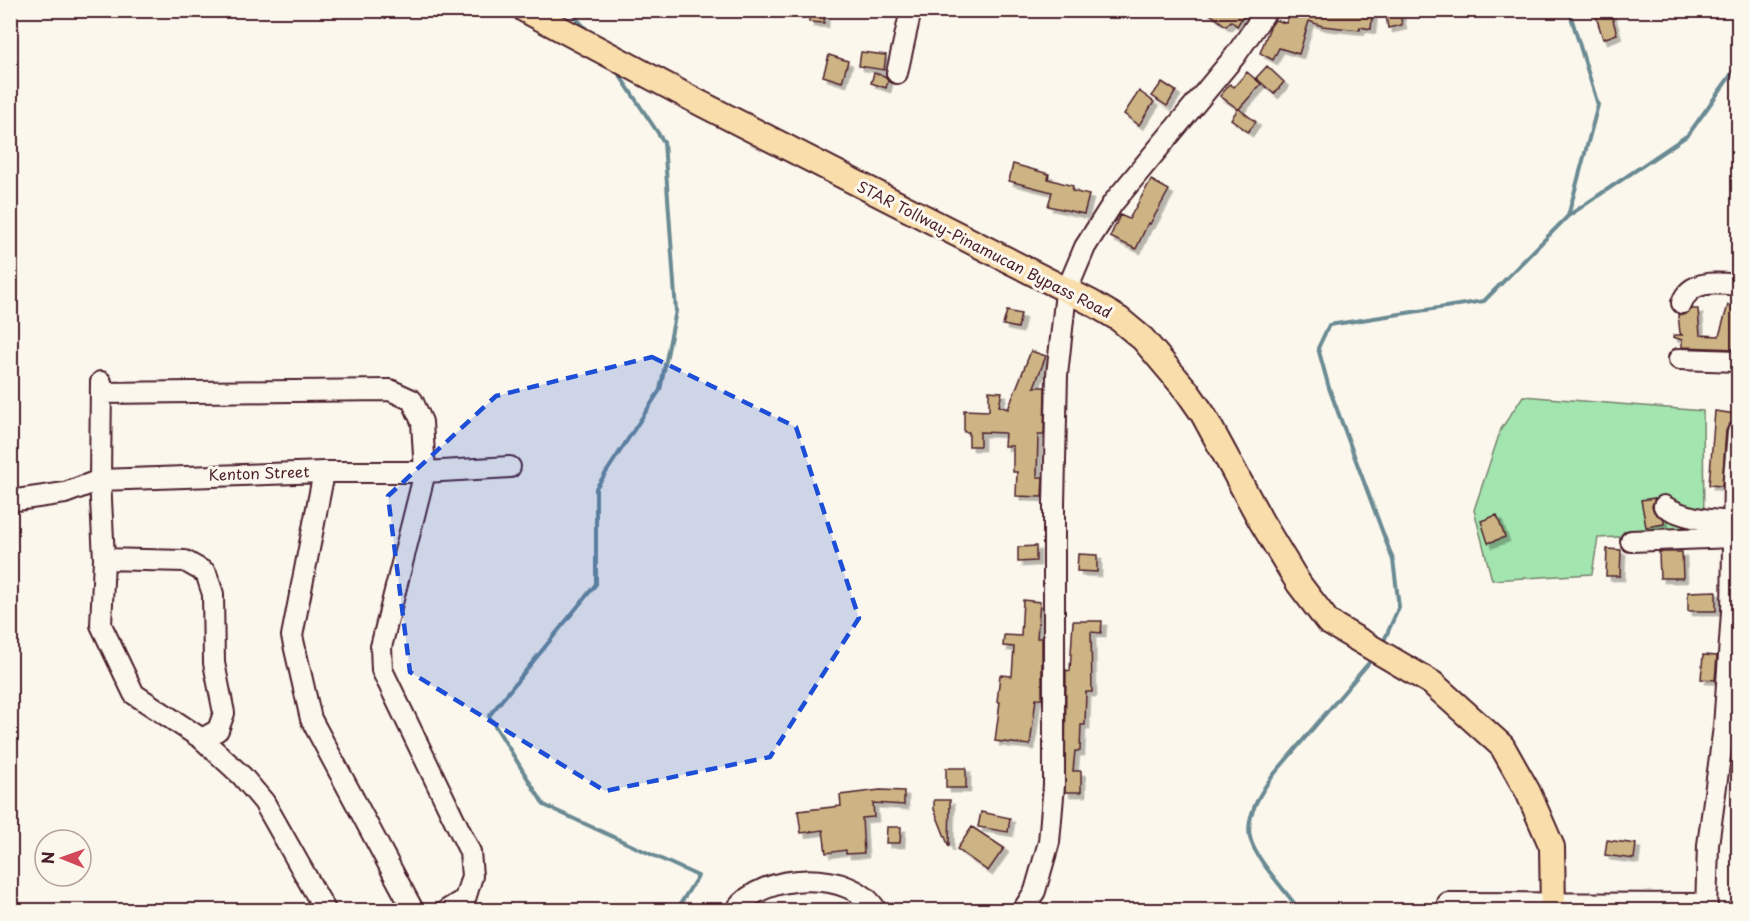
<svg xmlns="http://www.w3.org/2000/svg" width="1749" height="921" viewBox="0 0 1749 921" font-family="'Playpen Sans',sans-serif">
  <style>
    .green { fill: #a3e5af; stroke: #76826d; stroke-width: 1.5 }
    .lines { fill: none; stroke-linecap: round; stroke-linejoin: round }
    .stream { stroke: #6a8a93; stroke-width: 4 }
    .building { fill: #cdb484; stroke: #4a1f2b; stroke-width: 1.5; filter: url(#shadow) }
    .minor-casing { stroke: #4a1f2b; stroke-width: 24 }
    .major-casing { stroke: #4a1f2b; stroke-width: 28 }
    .minor { stroke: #fbf7ec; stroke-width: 20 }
    .major { stroke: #f9deab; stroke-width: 24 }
    .marked { fill: #1d4ed8; fill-opacity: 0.2; stroke: #1d4ed8; stroke-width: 4.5; stroke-dasharray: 12 8; stroke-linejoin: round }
    .labels { text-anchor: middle; stroke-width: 6; stroke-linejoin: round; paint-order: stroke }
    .street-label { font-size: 15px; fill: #4a1f2b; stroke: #fbf7ec }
  </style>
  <defs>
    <filter id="shadow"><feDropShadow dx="4.5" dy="4.5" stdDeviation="0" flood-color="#0004"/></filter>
  </defs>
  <rect width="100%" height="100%" fill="#fbf7ec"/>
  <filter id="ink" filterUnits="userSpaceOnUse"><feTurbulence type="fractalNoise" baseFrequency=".0167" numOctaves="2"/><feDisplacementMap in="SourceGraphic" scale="12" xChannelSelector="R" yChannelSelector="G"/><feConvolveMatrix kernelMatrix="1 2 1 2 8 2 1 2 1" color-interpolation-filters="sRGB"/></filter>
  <g filter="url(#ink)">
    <!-- green -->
    <path class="green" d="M1523 396 1703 411 1704 533 1598 538 1592 574 1492 580 1474 510 1501 429Z"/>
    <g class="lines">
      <!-- stream -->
      <path class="stream" d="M569 10 589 32
        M616 70 664 142 676 311 660 390 596 488V584L489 716 544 805 698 876 677 909 646 908 645 910
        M1568 216 1688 135 1738 65
        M1382 645 1399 607 1393 560 1329 388 1318 348 1329 325 1484 301 1568 216 1598 105 1569 10
        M1299 910C1286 891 1254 858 1250 837 1245 816 1263 788 1275 773L1373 658"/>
    </g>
    <!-- building -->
    <path class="building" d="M809 10H825L824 23 809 22Z
      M1205 10H1247L1237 26 1231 21 1226 26Z
      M1283 10H1373L1371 29 1360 27V30L1322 26 1309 21 1299 54 1279 48 1273 60 1260 53 1270 27 1275 20 1286 23 1289 14Z
      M1594 10H1610L1617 34 1603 39Z
      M1400 12 1402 25 1388 28 1386 15Z
      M861 52 886 55 884 70 859 66Z
      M829 55 848 61 842 82 823 76Z
      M1267 66 1284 82 1274 94 1256 78Z
      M1247 72 1261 84 1239 109 1256 122 1248 132 1231 119 1238 109 1220 96 1230 84 1234 87Z
      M874 73 885 76 888 81 886 88 871 83Z
      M1162 82 1176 91 1167 106 1152 96Z
      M1139 91 1154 102 1139 125 1124 114Z
      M1013 164 1049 174 1048 179 1073 186 1072 191 1089 195 1084 214 1048 206 1052 192 1009 181Z
      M1151 180 1169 190 1150 224 1148 223 1136 249 1110 237 1120 215 1129 219Z
      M1728 305 1738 308V341L1736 349 1682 347V340L1673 337 1674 335H1682L1680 333 1678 314 1683 315 1692 309H1698L1700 335 1719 336Z
      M1007 311 1021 314 1018 328 1003 325Z
      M1031 351 1046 356 1034 387H1045L1044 435H1038L1037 477H1043L1042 497 1016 496 1017 472H1013V446H1004L1005 433 980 432V446H969V432H964V410L989 411V391L1002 392 999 406 1008 409Z
      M1715 411 1736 414 1735 421 1729 425 1726 431 1722 486 1709 485Z
      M1655 498 1652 506 1654 512 1664 519V524L1646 527 1641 500Z
      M1497 515 1505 537 1488 543 1481 521Z
      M1036 546V561L1018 562V547Z
      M1607 549 1621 550 1620 576H1606Z
      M1659 552H1682L1683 578H1660Z
      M1078 554 1097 555V572L1077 571Z
      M1716 591V611H1688V592Z
      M1023 600 1040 602 1037 638H1042V699H1036L1030 745 995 741 1000 702H997L1000 675 1012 676 1014 647 1003 646 1004 635 1021 636Z
      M1073 621H1102L1101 633 1091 632 1092 692H1086L1085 725H1081L1080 751H1075L1073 771H1081V792H1065L1066 670 1070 671Z
      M1703 655 1717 656 1715 680 1701 679Z
      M946 768H966V788H946Z
      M880 790 904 791V805L873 803 874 817 862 818 864 853 846 854V850L826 853 823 830 801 833 798 811 841 806 840 795Z
      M934 800H950L949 847 934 809Z
      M981 812 1010 818 1008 832 978 827Z
      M887 827H901L900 843H886Z
      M972 827 1004 848 988 871 957 849Z
      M1607 840 1636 844 1634 859 1605 855Z"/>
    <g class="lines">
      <defs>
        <path id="minor" d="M897 73 911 10
          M1682 303C1690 279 1718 283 1738 285
          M1679 359 1738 361
          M101 382 100 480 104 559 101 625 134 694 202 739 242 776 264 802 325 910
          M101 393 390 390 412 400 422 422 425 472 381 647 382 670 470 852 472 876 465 899 447 910
          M324 472 292 636 311 719 413 910
          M10 501 65 493 100 480 324 472H425L510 467
          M1664 506C1686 519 1708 520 1733 522
          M1631 541 1733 537
          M104 559 185 561 206 573 213 594 214 663 224 713 218 730 202 739
          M1448 903 1707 904
          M736 910C762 872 852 869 876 910
          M1023 910 1035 891 1049 842 1054 785V503L1057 375 1066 292 1085 247 1113 203 1235 56 1267 10
          M1706 910 1708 845 1724 727 1732 612 1734 477 1738 432"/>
        <path id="major" d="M525 10 696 101 1092 303 1119 319 1143 339 1187 391 1203 414 1261 521 1299 584 1328 622 1432 683 1502 746 1528 792 1552 847 1553 910"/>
      </defs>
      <!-- minor casing -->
      <use href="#minor" class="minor-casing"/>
      <!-- major casing -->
      <use href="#major" class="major-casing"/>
      <!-- minor -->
      <use href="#minor" class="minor"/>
      <!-- major -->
      <use href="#major" class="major"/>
    </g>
  </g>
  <!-- marked area -->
  <path class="marked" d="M652 357 796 427 859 618 770 757 605 791 410 672 388 496 496 396Z"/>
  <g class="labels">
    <!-- street labels -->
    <g class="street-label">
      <text transform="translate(984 250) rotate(27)" y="5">STAR Tollway-Pinamucan Bypass Road</text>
      <text transform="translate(259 474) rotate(-2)" y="5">Kenton Street</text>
    </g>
  </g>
  <!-- margin -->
  <rect width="1749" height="921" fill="none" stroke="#fbf7ec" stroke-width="36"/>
  <rect x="18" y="18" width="1713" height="885" fill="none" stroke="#4a1f2b" stroke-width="2" filter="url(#ink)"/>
  <!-- north arrow -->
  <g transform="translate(63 858) rotate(271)"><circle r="28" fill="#fbf7ec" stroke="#b4a19f" stroke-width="1.5"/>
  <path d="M0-4.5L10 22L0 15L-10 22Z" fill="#d1495b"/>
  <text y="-9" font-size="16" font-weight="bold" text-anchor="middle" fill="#4a1f2b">N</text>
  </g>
</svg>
